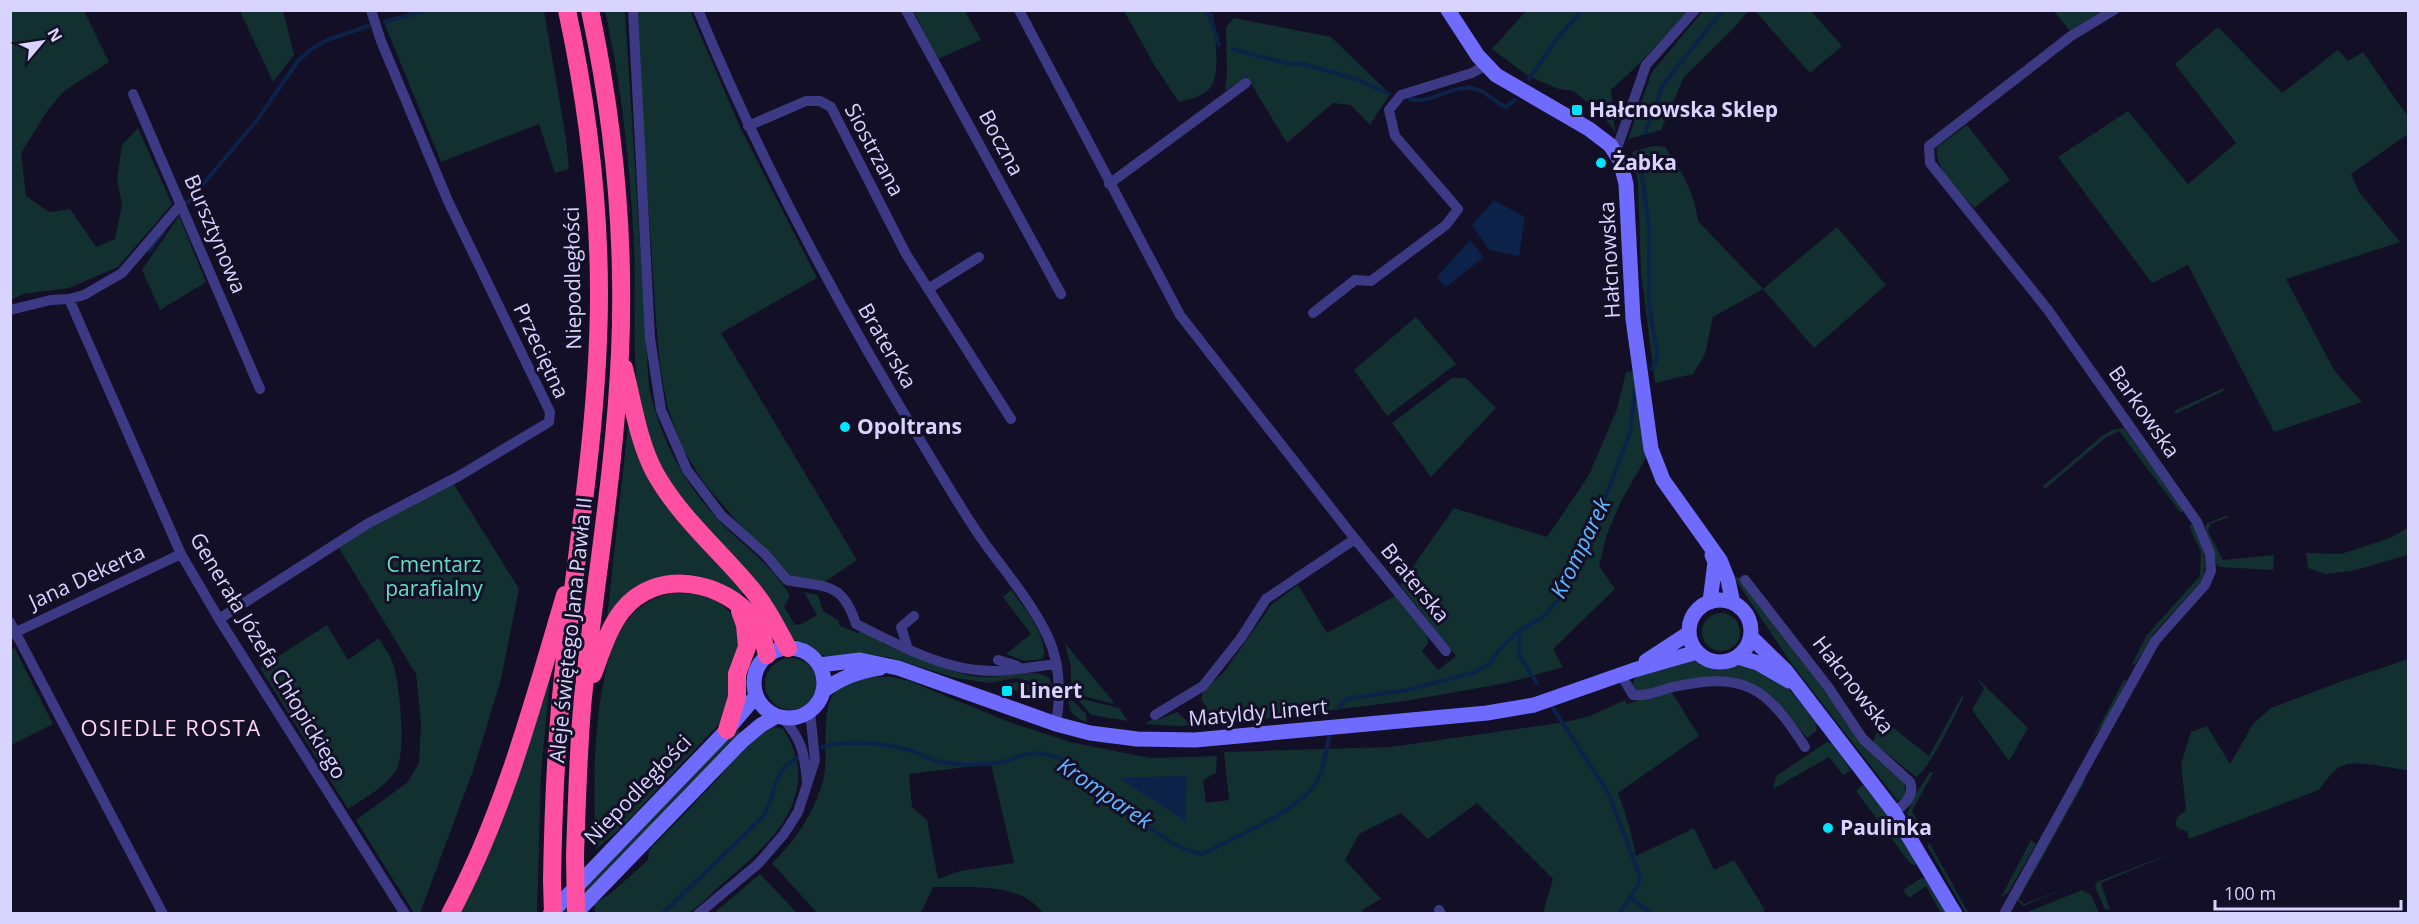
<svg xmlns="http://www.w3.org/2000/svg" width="2419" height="924" viewBox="0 0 2419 924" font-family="'Open Sans',sans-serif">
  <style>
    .green { fill: #12302f; fill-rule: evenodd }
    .water { fill: #0c2248 }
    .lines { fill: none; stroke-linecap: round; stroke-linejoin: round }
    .stream { stroke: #0c2248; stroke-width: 4 }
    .street { stroke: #3d3a85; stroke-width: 10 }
    .secondary { stroke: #6f6bff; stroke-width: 15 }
    .highway { stroke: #ff4fa3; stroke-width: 18 }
    .highway-bridge { stroke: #ff4fa3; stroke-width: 18 }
    .poi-dot { fill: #00e5ff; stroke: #130f26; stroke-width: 2 }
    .labels { text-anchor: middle; stroke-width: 6; stroke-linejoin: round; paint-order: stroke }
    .poi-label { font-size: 21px; font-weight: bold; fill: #d9d4ff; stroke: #130f26; text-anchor: start }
    .street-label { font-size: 21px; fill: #d9d4ff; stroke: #130f26 }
    .park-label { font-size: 21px; fill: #5fe0c0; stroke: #130f26 }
    .water-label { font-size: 22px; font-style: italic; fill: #62b6ff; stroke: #130f26 }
    .neighbourhood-label { font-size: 22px; letter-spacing: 1.5px; fill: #ffd6f0; stroke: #130f26 }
  </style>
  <rect width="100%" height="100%" fill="#130f26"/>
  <!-- green -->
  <path class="green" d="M11 10 84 11 109 62 64 91 48 110 21 153 26 196 49 212 70 209 96 247 115 239 122 205 117 179 122 145 138 128 172 204 118 267 69 288 23 294 11 300Z
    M1201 10 1213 14C1214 32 1221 69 1212 85 1206 96 1190 99 1179 102L1155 66 1124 11Z
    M240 11H283L294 55 273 82Z
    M418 11H544L566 138 569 169 555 173 539 124 441 162 383 20Z
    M605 11H625L649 387C661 441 685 486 724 526 749 550 772 565 790 596L784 607 795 625 802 624 817 615 804 592 818 595 823 611 838 620 840 626 858 633 863 629 880 638 884 644C912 655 961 679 990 677 1007 676 1034 668 1049 678L1053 687 1016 678 989 683 956 678 888 657 869 655 830 659 791 638C765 605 738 571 712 538 690 511 667 485 653 452 627 388 637 312 634 245 630 167 622 87 605 11Z
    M638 11H690L741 129 817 278 721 333 857 560 820 585 787 580 704 483 682 448 668 409 660 367 656 321 645 156Z
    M913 11H965L981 40 938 59Z
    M1526 11H1688L1641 62 1611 90 1615 132 1601 113 1573 91 1559 89 1528 76 1492 49Z
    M1703 11H1748L1734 28 1684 77 1661 130 1628 139 1652 72Z
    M1755 11H1811L1842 46 1810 73Z
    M2054 11H2102L2070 31Z
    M1234 18 1331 37 1390 94 1370 125 1351 105 1333 103 1287 143 1247 77 1225 91 1227 73 1226 27Z
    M2218 27 2282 93 2338 50 2348 61 2363 52 2408 117V134L2351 174 2359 192 2400 242 2286 279 2334 370 2362 402 2274 432 2188 265 2152 283 2058 157 2128 111 2188 184 2236 143 2175 64Z
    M1967 125 2010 180 1974 208C1960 191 1934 171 1937 147Z
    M1652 146 1665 147C1681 171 1695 192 1698 221L1763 289 1837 227 1886 285 1814 348 1763 289 1713 317 1705 354 1693 374 1655 383 1641 272 1638 183 1632 152Z
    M179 216 206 282 160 310 142 270Z
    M1416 317 1456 364 1387 416 1354 370Z
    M1634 371 1647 456 1621 501 1606 537 1599 566 1615 589 1553 649 1563 667 1507 683 1405 701 1262 719 1178 726 1145 724 1156 717 1158 720 1177 712 1188 722 1207 708 1201 699 1203 691 1224 672 1272 604 1298 585 1327 633 1395 596 1427 634 1428 644 1422 651 1438 670 1456 656 1400 585 1454 508 1547 537 1589 475 1617 409 1626 372Z
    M1452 378H1466L1496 408 1431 477 1392 423Z
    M2226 387 2223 391 2176 414 2174 411Z
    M628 426 639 458 667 507 744 592 740 596C706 571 669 565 632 590 622 596 614 609 607 618Z
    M2124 428 2184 509 2181 513 2119 431 2105 438 2045 489 2043 486 2102 436 2112 430Z
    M453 483 519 589 501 679 474 768 420 913H414L356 820 408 782 419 763 421 723 416 674 339 548 369 528Z
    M2226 516 2229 517 2210 524 2208 531 2223 560 2274 555 2273 570 2220 567 2217 565 2205 526 2208 523Z
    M2193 523C2202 543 2209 559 2202 581L2153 634 2135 665 2132 664 2147 635 2200 576 2201 552 2189 526Z
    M2408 528V555L2352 571 2325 574 2308 568 2306 553 2341 554 2390 538Z
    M1740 577 1904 782 1906 793 1902 799 1897 800 1791 663 1737 582 1735 578Z
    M1011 590C1023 606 1050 639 1043 659L1025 661 1006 654 1031 634 1003 597Z
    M674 593 694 594 716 600 729 611 739 625 741 641 731 688 720 723 620 829 595 850C594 789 592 727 607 666 610 654 613 638 621 628 635 609 651 597 674 593Z
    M1702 632a19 19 0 1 1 38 0a19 19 0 1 1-38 0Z
    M327 625 348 660 379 638C384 647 392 657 394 667 400 688 407 755 395 772 384 788 363 799 348 809L260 668Z
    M1065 643 1115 704 1071 693V668Z
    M11 648 15 649 53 724 11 745Z
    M552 657 541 773 537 913 458 914Z
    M765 684a26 26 0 1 1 52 0a26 26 0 1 1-52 0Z
    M1695 659 1713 666 1746 663 1785 684 1817 724 1816 731 1807 738 1774 698 1749 683 1636 692 1632 686 1635 678 1639 675Z
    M2408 659V770C2391 769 2358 759 2342 766 2332 770 2326 781 2319 790L2189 839 2187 831 2180 829 2175 825 2177 818 2186 810 2181 764 2191 732 2207 726 2230 764 2253 724 2271 708 2340 682Z
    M871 677H889L907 680 1009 722 1070 742 1150 758 1217 756 1216 773 1203 780 1206 803 1229 800 1224 752 1390 747 1566 722 1590 716 1625 700 1627 704 1671 691 1699 736 1618 793 1629 825 1636 856 1694 828 1714 870 1734 860 1765 910 1761 914 1543 913 1553 879 1477 803 1428 839 1401 813 1359 834 1345 860 1381 899 1362 910 1364 913H1043C1019 881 969 888 933 887L922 911 917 913H817L772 863C796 841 817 808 824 776 829 752 817 697 844 684 852 680 862 679 871 677ZM991 764 1014 863 960 871 938 879 927 820 912 807 909 774Z
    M2125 678 2126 682 2106 721 2093 738Z
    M1978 679 2028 728 2009 761 1972 710 1984 689Z
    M1018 682 1048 690C1037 702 1025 694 1012 689L1013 686 1006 684Z
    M1962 696 1964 697C1955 715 1931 767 1916 777L1873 742 1882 719 1929 756Z
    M1075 697 1119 708 1128 721 1091 715Z
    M1068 699 1072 700 1086 714 1087 722C1075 719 1069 712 1068 699Z
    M774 727 783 729C826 794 770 845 722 884 713 892 697 909 687 913 681 915 670 913 664 913 641 913 618 913 595 913L594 904 610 894 648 860 649 850C671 828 692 806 714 783 733 763 747 736 774 727Z
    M738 729 740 734 565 913 558 914Z
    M1827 742 1833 744 1851 770 1843 775 1829 757 1773 789 1776 776Z
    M1930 772 1933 773 1912 811 1925 835 1922 837 1907 814 1915 795Z
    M2085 781 2019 899 2024 904 2073 885 2023 906 2017 900 2082 782Z
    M1863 785 1887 814 1918 862 1915 866 1909 862 1856 791Z
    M2031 840 2036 844 2008 893 2001 897Z
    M1930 844 1967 910 1969 913 1965 912 1927 845Z
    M2182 849 2101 883 2110 910 2105 909 2095 887 2097 882Z
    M760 874 797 913H714Z
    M1921 878 1926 879 1947 913H1941L1926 886 1909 898 1903 890Z
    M2082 890 2091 895 2099 913H2025Z"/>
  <!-- water -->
  <path class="water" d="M1494 200 1525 217 1519 256 1489 250 1472 225Z
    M1470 240 1484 257 1445 288 1437 277Z
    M1187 776 1185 821 1119 778Z"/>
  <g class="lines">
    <!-- stream -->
    <path class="stream" d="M1205 10 1210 16 1219 45
      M385 22 427 10
      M1232 49 1289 64H1304L1359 80 1389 94
      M1529 79 1556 40 1582 10
      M1410 99C1429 104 1446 89 1465 88 1482 86 1492 101 1506 107L1515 100
      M1645 133 1663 85 1723 10
      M1641 151V169L1649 227V305L1658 356 1652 369
      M188 202 258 119 298 61 313 48 327 40 368 26
      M149 251 163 232
      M1519 631V655L1537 683
      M1339 708 1346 699 1407 690 1475 672 1490 664 1500 649 1516 633 1542 618 1558 600 1601 508 1630 433 1635 391
      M1553 708 1609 794 1639 874V883L1631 897 1651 914
      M822 747C849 739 886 743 913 751 921 754 929 759 938 761 957 766 979 765 998 763 1007 762 1015 757 1024 755 1040 750 1058 756 1072 765 1110 788 1160 849 1203 854 1235 837 1292 814 1314 786 1324 772 1325 754 1329 737
      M662 914 762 818C778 795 769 772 798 758
      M1618 914 1631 897"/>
    <!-- street -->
    <path class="street" d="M633 10 650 338 661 410 687 470 721 515 765 554 787 580C825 588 842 580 856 624 897 644 944 671 992 671 1013 671 1036 666 1057 664
      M698 10C762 165 841 311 928 453 947 484 965 516 986 545 1008 575 1031 602 1047 635 1061 664 1061 694 1056 724
      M906 10 1061 294
      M1019 10 1180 315 1355 539 1266 599 1241 638 1203 686 1155 715
      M133 94 260 389
      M748 126 806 101H820L831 107 906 254 1011 419
      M1616 151 1646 65 1695 10
      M1109 184 1246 83
      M928 289 979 257
      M69 299 84 295 122 273 181 204
      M10 310 51 300 69 299 181 554 219 619 405 914
      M1313 313 1355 280 1371 281 1446 225 1458 209 1395 136 1389 110 1401 95 1472 73 1486 65
      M1355 539 1446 651
      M1745 580 1829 688 1863 739 1910 782C1915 795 1905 805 1894 812
      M219 619 367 524 459 476 549 422 550 412 448 201 381 41 371 10
      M10 622 163 914
      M10 635 181 554
      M908 649 901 627 914 616
      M998 660 1017 666
      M1621 675 1633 695C1646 697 1660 690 1673 687 1746 671 1767 688 1805 747
      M783 718C802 740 804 752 807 781
      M1439 910 1441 914
      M698 914 758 864 784 834 798 812 815 760 810 711
      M2004 914 2155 641 2205 585 2211 571 2210 554 2197 522 2048 310 1930 163 1929 146 2071 36 2114 10"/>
    <!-- secondary -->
    <path class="secondary" d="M1448 10 1478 56 1496 75 1589 129 1610 145 1620 160 1626 184 1633 319 1651 449 1663 480 1720 560 1728 580 1733 603
      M1689 631a31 31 0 1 1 62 0a31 31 0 1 1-62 0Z
      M1710 602 1715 562 1712 555
      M1751 637 1786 671 1894 812 1955 914
      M754 683a35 35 0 1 1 70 0a35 35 0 1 1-70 0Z
      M1738 657 1758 663 1789 681
      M1646 661 1689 633
      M819 665 860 660 898 668 1056 724 1090 733 1137 739 1195 740 1487 713 1534 705 1634 670 1697 652
      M823 691C840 678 858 671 880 668
      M550 914 727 730 756 696
      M575 914 742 741 761 725 777 716"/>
    <!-- highway -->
    <path class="highway" d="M624 368C633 403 638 441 655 473 679 516 718 549 749 586 765 604 776 626 788 648
      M593 674C601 653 608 629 622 611 656 567 724 580 755 621 762 631 764 643 767 655
      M727 730 737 697V674L747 647 745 625 740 611
      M575 855C577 802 578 749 583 697 595 582 615 469 620 353 625 239 614 122 590 10
      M552 880C553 823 555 766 560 708 572 570 599 433 599 294 599 199 587 103 567 10
      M450 914C504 813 533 703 565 595"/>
    <!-- highway-bridge -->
    <path class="highway-bridge" d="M575 855 576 914
      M552 880 553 914"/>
  </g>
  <!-- markers -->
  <g class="poi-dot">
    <rect x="1571" y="104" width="12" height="12" rx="3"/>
    <circle cx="1601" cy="163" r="6"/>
    <circle cx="845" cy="427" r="6"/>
    <rect x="1001" y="685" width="12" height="12" rx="3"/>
    <circle cx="1828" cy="828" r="6"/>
  </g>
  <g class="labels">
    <!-- poi labels -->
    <g class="poi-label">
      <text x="1589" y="117">Hałcnowska Sklep</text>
      <text x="1613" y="170">Żabka</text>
      <text x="857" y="434">Opoltrans</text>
      <text x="1019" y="698">Linert</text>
      <text x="1840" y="835">Paulinka</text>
    </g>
    <!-- street labels -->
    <g class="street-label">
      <text transform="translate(1001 143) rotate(62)" y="7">Boczna</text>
      <text transform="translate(874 150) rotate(62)" y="7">Siostrzana</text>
      <text transform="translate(215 234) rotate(67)" y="7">Bursztynowa</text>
      <text transform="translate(1610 260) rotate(-93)" y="7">Hałcnowska</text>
      <text transform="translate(573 278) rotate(-91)" y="7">Niepodległości</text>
      <text transform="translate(887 346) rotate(60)" y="7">Braterska</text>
      <text transform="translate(541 351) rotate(65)" y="7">Przeciętna</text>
      <text transform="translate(2144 412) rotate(55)" y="7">Barkowska</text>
      <text transform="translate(87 577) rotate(-25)" y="7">Jana Dekerta</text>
      <text transform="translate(1415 583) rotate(51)" y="7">Braterska</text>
      <text transform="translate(571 630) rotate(-84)" y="7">Aleje świętego Jana Pawła II</text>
      <text transform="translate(268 656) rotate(59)" y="7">Generała Józefa Chłopickiego</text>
      <text transform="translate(1853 685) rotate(52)" y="7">Hałcnowska</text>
      <text transform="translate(1258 713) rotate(-5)" y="7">Matyldy Linert</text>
      <text transform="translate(638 790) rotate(-46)" y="7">Niepodległości</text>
    </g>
    <!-- park labels -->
    <g class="park-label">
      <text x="434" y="572">Cmentarz<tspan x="434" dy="24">parafialny</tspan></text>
    </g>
    <!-- water labels -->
    <g class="water-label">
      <text transform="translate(1580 548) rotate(-64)" y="8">Kromparek</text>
      <text transform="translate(1105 793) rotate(34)" y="8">Kromparek</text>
    </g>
    <!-- neighbourhood labels -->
    <g class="neighbourhood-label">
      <text x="171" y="736">OSIEDLE ROSTA</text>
    </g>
  </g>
  <!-- border -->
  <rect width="2419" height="924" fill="none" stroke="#d9d4ff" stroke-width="24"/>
  <!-- north arrow -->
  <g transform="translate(42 42) rotate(61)" stroke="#130f26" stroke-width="4.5" paint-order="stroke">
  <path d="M0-4.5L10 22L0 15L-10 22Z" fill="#d9d4ff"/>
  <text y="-9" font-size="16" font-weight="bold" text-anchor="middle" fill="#d9d4ff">N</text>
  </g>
  <!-- scale -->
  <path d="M2215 900v9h186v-9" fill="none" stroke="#d9d4ff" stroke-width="3"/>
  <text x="2224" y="900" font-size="18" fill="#d9d4ff" stroke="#130f26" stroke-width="4.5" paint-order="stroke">100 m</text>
</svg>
